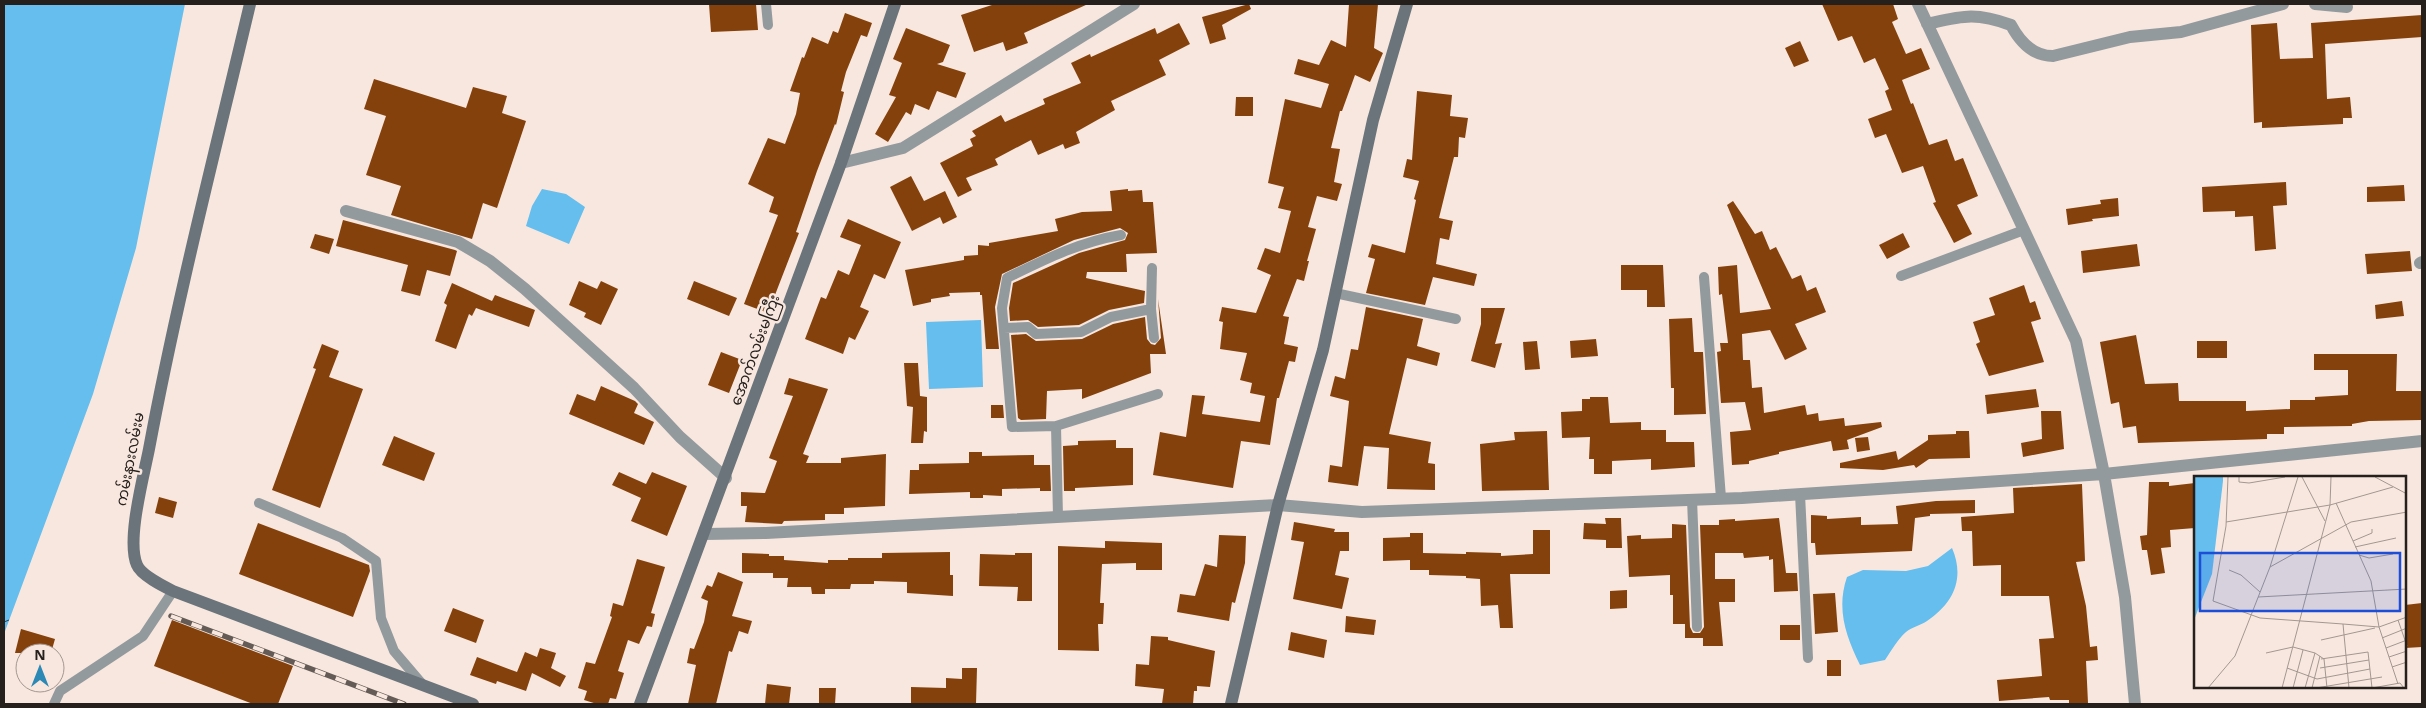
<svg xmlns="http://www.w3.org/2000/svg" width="2426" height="708" viewBox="0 0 2426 708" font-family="Georgia,'Noto Sans Myanmar',serif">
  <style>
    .water { fill: #65beee }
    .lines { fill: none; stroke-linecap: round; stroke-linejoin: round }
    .ferry { stroke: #20465b; stroke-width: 1; stroke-dasharray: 6 5; stroke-linecap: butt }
    .building { fill: #84410c }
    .lane { stroke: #939a9e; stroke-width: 10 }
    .street { stroke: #939a9e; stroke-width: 12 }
    .secondary { stroke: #6a747a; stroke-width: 12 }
    .rail-casing { stroke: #645b56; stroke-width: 5.5 }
    .rail { stroke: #f8e7de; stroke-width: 4; stroke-dasharray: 11; stroke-linecap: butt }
    .labels { text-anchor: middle; stroke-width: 5; stroke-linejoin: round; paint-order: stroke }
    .street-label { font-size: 15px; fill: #26201d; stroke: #f8e7de }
    .inset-road { fill: none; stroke: #a49791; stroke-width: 1 }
    .view { fill: #1d4ed8; fill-opacity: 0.15; stroke: #1d4ed8; stroke-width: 2.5 }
    .inset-edge { fill: none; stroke: #26201d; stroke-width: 2.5 }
  </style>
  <rect width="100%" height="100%" fill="#f8e7de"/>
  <!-- water -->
  <path class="water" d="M4 4H185L136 248 93 394 4 634Z
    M542 189 566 194 585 207 569 244 526 226 532 206Z
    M981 320 983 387 929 389 926 322Z
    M1952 548C1965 578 1954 603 1927 621 1921 625 1912 627 1906 632 1898 639 1891 651 1885 660L1860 665C1846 636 1836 609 1847 577L1863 570 1906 571 1928 566Z"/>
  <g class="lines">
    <!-- ferry -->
    <path class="ferry" d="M4 622 9 620"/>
  </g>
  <!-- building -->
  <path class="building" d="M709 4H756L758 30 711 32Z
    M995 4H1088L1024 33 1028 43 1006 51 1003 42 974 52 961 15Z
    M1249 4 1251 9 1222 25 1226 39 1210 44 1202 17Z
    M1349 4H1378L1374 48 1383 53 1370 82 1355 75 1342 111H1340L1331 148 1340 149 1334 182 1342 184 1337 201 1317 196 1308 227 1316 229 1307 261H1309L1304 281 1297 279 1283 316 1289 317 1284 344 1298 347 1295 362 1289 361 1279 398H1277L1270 445 1241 441 1233 488 1153 475 1160 432 1186 437 1192 395 1205 396 1202 414 1260 422 1265 396 1250 393 1252 383 1240 380 1247 353 1220 349 1223 322 1219 321 1222 307 1256 313 1271 275 1257 269 1265 248 1280 253 1291 211 1278 208 1284 187 1268 183 1285 99 1321 108 1329 84 1294 74 1298 59 1319 65 1331 40 1346 47Z
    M1822 4H1893L1898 19 1892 22 1906 54 1921 48 1930 69 1902 80 1911 104 1913 103 1929 145 1947 139 1955 161 1963 158 1978 196 1957 205 1972 234 1954 243 1933 203 1936 202 1923 166 1902 173 1886 134 1875 138 1868 119 1892 110 1885 91 1889 89 1875 58 1864 63 1852 36 1838 41Z
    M845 13 872 23 867 37 861 35 846 72 841 91 844 92 836 125 835 124 817 171 796 232 799 233 768 313 744 304 778 215 769 212 774 197 748 184 768 138 785 144 796 114 800 93 790 91 802 57 804 58 812 37 828 44 833 31 838 33Z
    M2422 15V37L2325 44 2327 99 2350 97 2352 118H2343V124L2262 128V122L2254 123 2251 25 2277 23 2280 59 2313 58 2311 23Z
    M1179 23 1190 44 1159 60 1166 75 1111 101 1115 110 1076 132 1080 143 1065 149 1063 144 1038 155 1031 140 995 159 998 165 966 178 972 190 958 197 940 163 973 146 970 139 976 136 972 131 1001 115 1005 122 1045 104 1043 99 1081 83 1071 63 1090 54 1091 57 1155 28 1157 34Z
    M906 28 950 45 943 62 937 64 966 73 956 98 937 91 929 110 915 104 911 115 906 112 888 142 875 134 896 97 889 95 902 63 893 59Z
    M1800 41 1809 61 1794 67 1785 48Z
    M374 79 466 108 473 87 507 96 502 113 526 121 497 208 483 203 472 239 391 215 401 186 366 175 386 116 364 109Z
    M1417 91 1452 95 1450 116 1468 118 1465 138 1459 137 1458 157H1454L1439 218 1453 221 1449 240 1440 238 1436 264 1477 274 1474 286 1433 277 1425 305 1366 293 1375 259 1368 257 1372 244 1405 253 1416 200 1414 199 1419 181 1403 177 1407 159 1412 160Z
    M1236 97H1253V116H1235Z
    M911 176 924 201 945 191 957 217 943 224 940 217 912 231 890 187Z
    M2286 182 2287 205 2273 206 2276 249 2255 251 2253 216 2235 217V211L2203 212 2202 187Z
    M2404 185 2405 201 2367 202V187Z
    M1128 189V191L1142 190 1143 202H1153L1157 253 1126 254 1127 272H1087L1086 278 1145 291 1144 303 1109 310 1079 325 1038 327 1028 320 1010 321 1009 308 1013 283 1079 253 1125 240 1128 233 1120 228 1074 240 1002 274 995 307 999 349H986L982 295H980V292L949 293 950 296 931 299V302L913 306 905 270 964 260V256L978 255V245L989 246V243L1058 231 1055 219 1082 212 1112 211 1110 191Z
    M2118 198 2119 216 2092 219 2093 221 2068 225 2066 209 2101 204 2100 200Z
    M1733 201 1755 234 1762 231 1770 250 1776 247 1792 279 1801 275 1807 291 1816 287 1826 312 1795 324 1807 349 1785 360 1770 330 1742 334 1743 360H1750L1752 388 1762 387 1764 413 1805 405 1807 415 1818 413 1819 421 1844 418 1845 426 1881 422 1882 427 1847 440 1849 449 1833 451 1831 441 1779 452V454L1749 461V464L1732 465 1730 432 1751 430 1745 402 1721 403 1717 352 1721 351 1720 343H1728L1722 294 1719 295 1718 267 1737 265 1740 313 1771 309 1727 205Z
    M848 219 901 242 885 279 874 274 860 307 869 311 855 340 849 337 843 354 805 339 821 297 826 299 838 270 849 275 861 245 840 237Z
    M343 220 455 250 457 251 450 276 427 270 420 296 401 291 408 265 336 246Z
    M1903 233 1910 247 1887 259 1879 245Z
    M315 234 334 239 329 254 310 248Z
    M2137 244 2140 266 2083 273 2081 251Z
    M2410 251 2412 271 2367 274 2365 254Z
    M1621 265H1663L1665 307H1647V290H1621Z
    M579 281 597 289 601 281 618 289 601 325 584 317 586 313 569 305Z
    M694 281 737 298 729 316 687 299Z
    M452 283 492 301 495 295 535 310 529 327 476 308 472 316 469 314 456 349 435 341 447 305 444 303Z
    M2024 285 2030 303 2035 301 2041 319 2031 322 2044 362 1989 376 1976 344 1980 342 1973 322 1995 315 1989 298Z
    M1158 299 1166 354H1150L1151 373 1082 399V389L1047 391 1046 419 1021 420 1018 418 1011 335 1026 334 1036 341 1082 339 1113 324 1145 317 1147 339 1151 344 1155 345 1161 338Z
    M2402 301 2404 316 2376 319 2375 305Z
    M1366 307 1423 319 1417 346 1440 353 1437 366 1407 358 1389 434 1431 442 1428 463 1435 464V490L1387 489 1389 448 1364 446 1358 486 1328 482 1330 465 1342 467 1349 401 1330 396 1335 376 1345 379 1351 349 1358 350Z
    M1481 308H1505L1495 344 1502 343 1495 368 1471 361 1481 324Z
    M1692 318 1694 352H1703L1706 414 1674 415V388H1671L1669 319Z
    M2136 335 2145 384 2178 383 2179 401H2246V411L2290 409V400H2315V397L2348 395V370H2314V354H2397L2396 391H2422V420L2369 421 2352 424V426L2284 427V434H2267V439L2138 443 2136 426 2123 428 2119 402 2111 404 2100 342Z
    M1596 339 1598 356 1571 358 1570 341Z
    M1537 341 1540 369 1525 370 1523 342Z
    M2197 341H2227V358H2197Z
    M322 344 339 351 329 377 363 389 320 508 272 490 316 369 313 368Z
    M721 352 742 360 729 393 708 385Z
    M904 363H918L920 396 927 397V432L924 431 923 443H911L913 407 907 406Z
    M789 378 828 389 803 454 809 456 806 463H841V458L886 454 885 506 844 508V514H825V520L784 521 782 524 745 522 747 506H741V492L765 493 777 461 769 458 793 396 784 394Z
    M601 386 635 401 638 404 634 413 654 422 644 445 569 414 577 394 595 401Z
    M2036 389 2039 407 1987 414 1985 395Z
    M1590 397H1608L1610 423 1641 422V430H1666V442H1694L1695 467 1651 470V459L1612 461V474H1594V459H1589L1590 437 1562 438 1561 412 1582 411V399H1590Z
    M991 405H1003L1004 418H991Z
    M2041 411H2061L2064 449 2023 457 2021 443 2042 439Z
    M1547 431 1549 490 1482 491 1480 444 1515 440 1514 432Z
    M1956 431H1969L1970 458 1929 459 1916 468 1914 465 1883 470 1840 468V463L1896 451 1898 460 1928 440V435L1956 434Z
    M394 436 435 453 424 481 382 465Z
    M1868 437 1870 450 1857 452 1855 438Z
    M1116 440V448H1133V485L1075 488V491H1064L1063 446 1078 445V441Z
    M969 452H982V456L1034 455V465H1050L1051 491H1040V488L1002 489V496L983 495V498H970V492L909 494 910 470H919V464L969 463Z
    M619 472 646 484 652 472 687 486 667 536 631 521 641 498 612 485Z
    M2149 482H2169V486L2195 483V528L2170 530 2171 547 2161 548 2165 573 2151 575 2147 550H2142L2140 536 2147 535Z
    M2082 484 2085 561 2076 562 2086 606 2090 647 2097 646 2098 660 2086 661 2088 703 2069 704V700H2050L2049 697 1999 701 1997 680 2042 676 2039 639 2054 638 2049 596H2001V565L1973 566 1972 531H1962L1961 517 2014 513 2013 488Z
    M159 497 177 502 173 518 155 513Z
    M1975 500V513L1930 514V516L1915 518 1912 551 1816 555 1815 543H1811V515L1827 516V519L1861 517V525L1898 524 1896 506 1936 501Z
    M1605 518H1621L1622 548H1606V540L1583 539 1584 523 1606 524Z
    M1779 518 1786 573H1797L1798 591 1774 592 1773 559 1769 560V556L1744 558 1743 553H1715V579H1735V602H1719L1723 646H1703V638H1685V624H1673V595H1670V575L1629 577 1627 536 1641 535V539L1672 538V524L1686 525 1690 627 1693 633H1700L1704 627 1700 525H1719V520L1735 519V521Z
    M1294 522 1335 529 1334 532H1349V551H1340L1335 575 1349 578 1342 609 1293 599 1304 542 1291 540Z
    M258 523 369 565 370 571 353 617 239 574Z
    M1533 530H1550V574H1510L1513 628H1500L1498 605 1481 606 1480 579 1466 578V576L1429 575V570H1410V560L1383 561V538L1410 537V533H1423V553L1466 554V552L1501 553V556L1533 554Z
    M1219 535 1246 536 1245 563 1235 603 1232 602 1229 621 1177 612 1180 594 1195 596 1205 564 1217 567Z
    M1105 541 1162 543V570H1136V563L1102 564 1100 603H1104L1103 624H1098L1099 651 1058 650V546L1105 548Z
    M950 552V575H953V596L907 593V582L874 581V584H851L850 589H825V594H812L811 587H787L788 578H773V573H742V553L769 554V556H784V560L828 563V560H848V558H882V553Z
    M1015 553H1032V601H1017L1018 587 979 586 980 554 1015 555Z
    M637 559 665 567 651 613 655 614 652 627 647 626 639 644 628 640 618 671 624 673 616 699 610 698 608 704H597L584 700 587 691 578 688 586 662 595 664 612 617 610 616 613 603 623 606Z
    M718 572 743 582 732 616 752 621 748 634 739 631 732 652 729 651 716 704H688L696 665 687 663 690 648 694 649 704 622 708 601 701 598 707 585 712 587Z
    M1627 590V608L1610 609V591Z
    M1835 593 1838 632 1815 634 1813 594Z
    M2422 603V647L2405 648V605Z
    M453 608 484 620 476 643 444 631Z
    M1346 616 1376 620 1374 635 1345 632Z
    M172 620 293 666 278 704H253L154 666Z
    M1780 625H1800V640H1780Z
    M21 629 55 639 51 653H15Z
    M1291 632 1327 640 1324 658 1288 650Z
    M1151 636 1168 637V640L1215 651 1210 687 1197 686V691H1194L1193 704H1162L1164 689 1135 686 1136 664 1149 665Z
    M540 648 556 653 551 668 566 676 560 687 532 673 526 691 497 681 496 684 470 675 477 657 517 672 525 652 537 657Z
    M1827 660H1841V676H1827Z
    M962 668H977L976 704H911V687L946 688V678L962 679Z
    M767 684 791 687 789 704H765Z
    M819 688H836L835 704H819Z"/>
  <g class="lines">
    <!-- lane -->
    <path class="lane" d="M766 4 768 25
      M1152 268 1151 309 1154 338
      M1901 276 2024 230
      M1704 277 1721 498
      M1335 293 1456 319
      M1004 328 1028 327 1036 334 1081 332 1111 317 1151 309
      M1056 426 1158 394
      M1800 494 1808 658
      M1692 499 1697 627
      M259 503 342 538 376 561 381 618 394 651 423 685
      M1058 517 1056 426 1012 427 1002 308 1007 278C1044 260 1079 242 1121 235
      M54 704 60 691 143 636 173 591"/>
    <!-- street -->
    <path class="street" d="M1918 4 2076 341 2104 474 2125 597 2135 704
      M2315 4 2347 7
      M1927 24C1963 16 1975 12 2011 25 2020 42 2033 56 2053 56L2130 37 2181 32 2283 4
      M841 163 903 148 1134 4
      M346 211 458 242 490 261 525 289 634 388 680 437 726 478
      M2420 263 2422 262
      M705 534 766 533 1278 505 1362 512 1742 498 2104 474 2422 441"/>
    <!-- secondary -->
    <path class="secondary" d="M250 4C215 152 177 299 149 449 144 475 126 541 137 565 141 575 163 586 173 591L473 704
      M640 704 841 163 895 4
      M1231 704 1278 505 1323 350 1373 120 1407 4"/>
    <defs>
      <path id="rail" d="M171 616 404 704"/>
    </defs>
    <!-- rail casing -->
    <use href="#rail" class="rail-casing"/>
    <!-- rail -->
    <use href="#rail" class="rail"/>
  </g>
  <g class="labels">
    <!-- street labels -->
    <g class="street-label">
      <text transform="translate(755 350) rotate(-70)" y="5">အောက်လမ်းမကြီး</text>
      <text transform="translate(130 459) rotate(-79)" y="5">ကမ်းနားလမ်းမ</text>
    </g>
  </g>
  <!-- overview -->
  <g transform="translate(2194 476)">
    <rect width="212" height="212" fill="#f8e7de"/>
    <path d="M0 1H29V5L18 98 0 144Z" fill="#65beee"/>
    <path class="inset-road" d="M34 1 32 50 19 125 66 142 149 148 185 151 213 141M45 1V6L55 7 91 1M108 1 131 45M181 1 213 18M142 27 177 105 185 151 204 208M32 46 136 29 199 11M159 65 178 57V53M161 71 202 62M165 79 175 82 199 78M76 91 157 46 213 36M35 94 47 99 66 116M64 121 213 113M204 144 213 170M149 148 155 212M188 162 213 152M127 164 181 152M192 172 213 164M72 177 99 171 121 177 130 183 133 212M195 181 213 175M127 183 174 176 178 212 206 207 210 212M198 191 213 186M93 192 123 203 176 193M126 192 175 184M14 212 41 180 76 91 104 1M88 212 136 29 137 1M99 212 109 174M111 212 121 177M118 212 126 180M122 212 188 201"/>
    <path class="view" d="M6 77H206V135H6Z"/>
    <rect width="212" height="212" class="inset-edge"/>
  </g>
  <!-- border -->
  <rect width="2426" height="708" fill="none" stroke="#26201d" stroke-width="10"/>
  <!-- north arrow -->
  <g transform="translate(40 668)"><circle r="24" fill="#f8e7de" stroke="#a49791"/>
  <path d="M0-4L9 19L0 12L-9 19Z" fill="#2c88b5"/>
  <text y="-8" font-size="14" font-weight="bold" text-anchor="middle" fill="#26201d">N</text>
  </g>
</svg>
